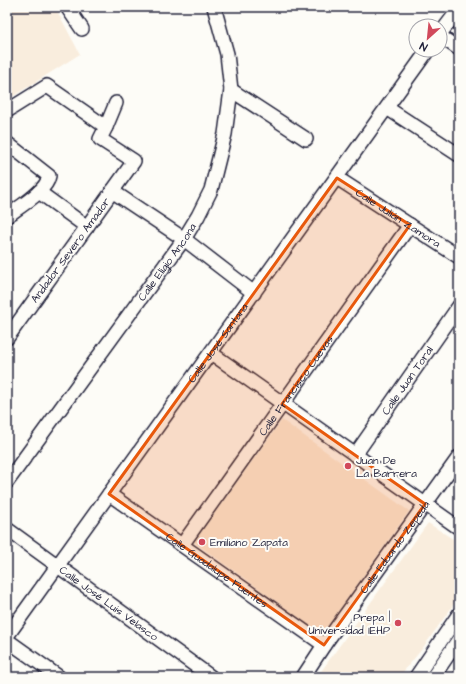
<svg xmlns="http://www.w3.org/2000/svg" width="466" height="684" viewBox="0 0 466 684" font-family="'Architects Daughter',sans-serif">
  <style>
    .built { fill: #f9eddd }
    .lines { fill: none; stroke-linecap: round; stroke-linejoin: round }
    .minor-casing { stroke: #22223b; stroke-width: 16 }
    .minor { stroke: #fdfcf7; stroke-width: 13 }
    .marked { fill: #e8590c; fill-opacity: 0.2; stroke: #e8590c; stroke-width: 3; stroke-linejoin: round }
    .poi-dot { fill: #d1495b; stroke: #fdfcf7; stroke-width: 1.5 }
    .labels { text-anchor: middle; stroke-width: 4; stroke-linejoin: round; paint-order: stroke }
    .street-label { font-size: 11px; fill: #22223b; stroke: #fdfcf7 }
    .poi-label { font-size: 11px; fill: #22223b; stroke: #fdfcf7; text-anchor: start }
  </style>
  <rect width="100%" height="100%" fill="#fdfcf7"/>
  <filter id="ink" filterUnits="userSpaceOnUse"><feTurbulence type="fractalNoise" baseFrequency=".025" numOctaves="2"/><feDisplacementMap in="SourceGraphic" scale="8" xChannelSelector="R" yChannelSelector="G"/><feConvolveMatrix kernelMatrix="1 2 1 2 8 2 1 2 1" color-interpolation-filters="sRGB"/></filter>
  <g filter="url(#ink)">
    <!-- built -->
    <path class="built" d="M7 7H55L80 54 7 100Z
      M282 420 409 511 322 634 194 542Z
      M428 523 459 543V597L422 649 399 677H317Z"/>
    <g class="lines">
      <defs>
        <g id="minor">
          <path d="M67 7 82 29"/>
          <path d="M440 34 459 9"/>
          <path d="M440 36 459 49"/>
          <path d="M231 90 306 139"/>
          <path d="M387 108 459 155"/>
          <path d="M7 111 47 86 106 127 100 139 134 161 7 338"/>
          <path d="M106 127 116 103"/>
          <path d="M7 143 49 176C47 191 19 207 7 216"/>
          <path id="s1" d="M337 178 459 257"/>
          <path d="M112 191 184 239 254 293"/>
          <path d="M39 192 87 227"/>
          <path d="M211 353 459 528"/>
          <path id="s2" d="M355 455 459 306"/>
          <path id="s3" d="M7 482 184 239 198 216 211 190 225 134 231 90 227 54 214 7"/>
          <path id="s4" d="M109 494 324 645"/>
          <path id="s5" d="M7 529 211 677"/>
          <path id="s6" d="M182 545 410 225"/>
          <path id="s7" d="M7 636 428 50"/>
          <path d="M7 640 59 677"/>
          <path id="s8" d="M303 677 324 645 459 457"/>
          <path d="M416 677 459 614"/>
          <path d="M433 677 459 639"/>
        </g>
      </defs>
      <!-- minor casing -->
      <use href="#minor" class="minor-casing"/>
      <!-- minor -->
      <use href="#minor" class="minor"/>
    </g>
  </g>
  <!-- marked area -->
  <path class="marked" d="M337 178 410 225 282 404 425 504 324 645 109 494Z"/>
  <!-- markers -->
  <g class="poi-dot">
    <circle cx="348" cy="466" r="4"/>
    <circle cx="202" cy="542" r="4"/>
    <circle cx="398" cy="623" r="4"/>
  </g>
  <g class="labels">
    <!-- street labels -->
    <g class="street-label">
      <text dy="4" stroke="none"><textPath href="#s1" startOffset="73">Calle Julián Zamora</textPath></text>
      <text transform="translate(70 250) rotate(-54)" y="4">Andador Severo Amador</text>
      <text dy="4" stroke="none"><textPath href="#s3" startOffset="272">Calle Eligio Ancona</textPath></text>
      <text dy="4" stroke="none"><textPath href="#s7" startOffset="361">Calle José Santana</textPath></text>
      <text dy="4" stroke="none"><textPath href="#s2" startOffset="91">Calle Juan Toral</textPath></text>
      <text dy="4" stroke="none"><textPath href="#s6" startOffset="196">Calle Francisco Cuevas</textPath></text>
      <text dy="4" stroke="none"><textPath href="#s8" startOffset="159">Calle Eduardo Zepeda</textPath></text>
      <text dy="4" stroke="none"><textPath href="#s4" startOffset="132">Calle Guadalupe Fuentes</textPath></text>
      <text dy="4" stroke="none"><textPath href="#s5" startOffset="126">Calle José Luis Velasco</textPath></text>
    </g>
    <!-- poi labels -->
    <g class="poi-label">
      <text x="356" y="464">Juan De<tspan x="356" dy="13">La Barrera</tspan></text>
      <text x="210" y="546">Emiliano Zapata</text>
      <text x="390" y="621" text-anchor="end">Prepa |<tspan x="390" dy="13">Universidad IEHP</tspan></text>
    </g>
  </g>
  <!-- margin -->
  <rect width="466" height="684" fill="none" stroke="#fdfcf7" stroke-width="24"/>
  <rect x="12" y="12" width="442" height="660" fill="none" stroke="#22223b" stroke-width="1.5" filter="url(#ink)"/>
  <!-- north arrow -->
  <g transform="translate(428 38) rotate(207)"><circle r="19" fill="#fdfcf7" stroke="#a5a5ac"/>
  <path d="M0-3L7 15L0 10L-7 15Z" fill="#d1495b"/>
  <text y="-6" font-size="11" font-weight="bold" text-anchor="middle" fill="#22223b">N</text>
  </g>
</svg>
